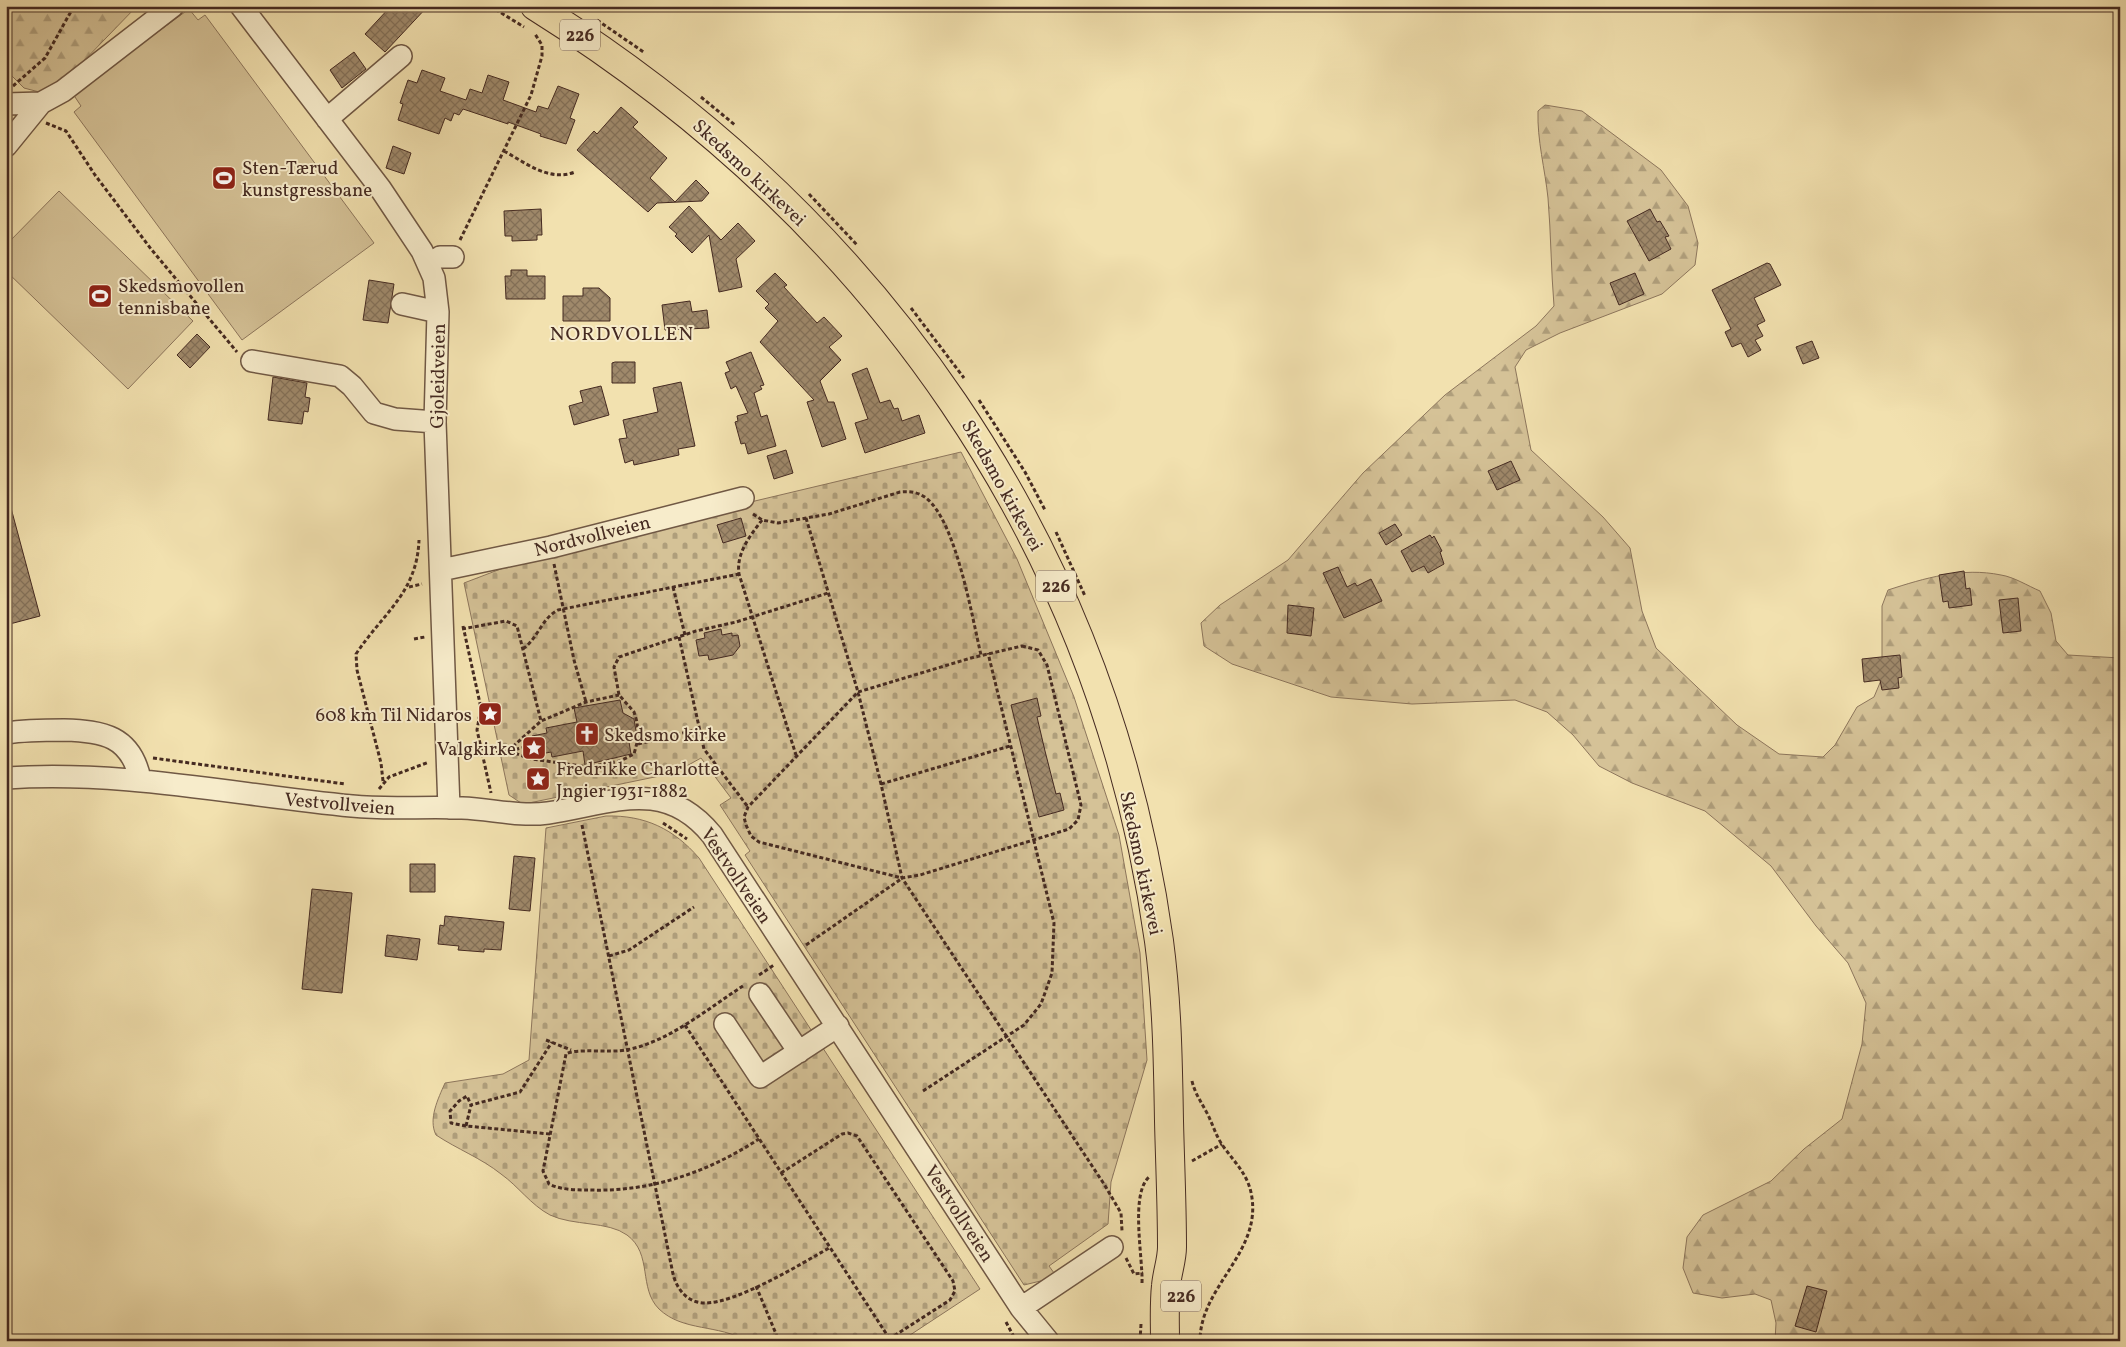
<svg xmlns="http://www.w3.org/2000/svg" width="2126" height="1347" viewBox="0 0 2126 1347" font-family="Vollkorn,serif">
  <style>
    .forest { fill: url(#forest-firs); stroke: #8d765c }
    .cemetery { fill: url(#cemetery-stones); stroke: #8d765c }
    .garden { fill: #d5c297; stroke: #8d765c }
    .building { fill: url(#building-cross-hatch); stroke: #452a21 }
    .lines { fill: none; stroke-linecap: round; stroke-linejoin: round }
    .minor-casing { stroke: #705844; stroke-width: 24 }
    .highway-casing { stroke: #452a21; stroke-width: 30 }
    .path { stroke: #452a21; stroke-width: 3; stroke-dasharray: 4 2.5; stroke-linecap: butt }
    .minor { stroke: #f7eccb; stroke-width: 21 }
    .highway { stroke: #f2e1af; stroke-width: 28 }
    .labels { text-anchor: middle; stroke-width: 4; stroke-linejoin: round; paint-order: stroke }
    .shield { fill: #f7eccb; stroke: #7a6454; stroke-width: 1 }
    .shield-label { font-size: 18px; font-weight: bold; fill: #452a21 }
    .poi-label { font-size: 19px; fill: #452a21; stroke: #f7eccb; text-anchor: start }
    .street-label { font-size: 19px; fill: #452a21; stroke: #f7eccb }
    .neighbourhood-label { font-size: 20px; letter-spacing: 1px; fill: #452a21; stroke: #f7eccb }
  </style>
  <defs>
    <pattern id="forest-firs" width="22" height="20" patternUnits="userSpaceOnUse" patternTransform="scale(1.25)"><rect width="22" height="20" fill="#d5c297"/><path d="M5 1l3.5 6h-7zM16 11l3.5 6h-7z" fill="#af9e7b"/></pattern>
    <pattern id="cemetery-stones" width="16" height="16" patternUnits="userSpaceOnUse" patternTransform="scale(1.25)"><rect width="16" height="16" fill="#d5c297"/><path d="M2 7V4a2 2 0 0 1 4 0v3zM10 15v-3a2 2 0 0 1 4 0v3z" fill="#af9e7b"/></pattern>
    <pattern id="building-cross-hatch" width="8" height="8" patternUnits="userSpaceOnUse" patternTransform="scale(1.25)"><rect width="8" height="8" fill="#9f896b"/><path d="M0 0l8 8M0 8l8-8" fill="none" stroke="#837058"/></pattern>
  </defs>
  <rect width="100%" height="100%" fill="#f2e1af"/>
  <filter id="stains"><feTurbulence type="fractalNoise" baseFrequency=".004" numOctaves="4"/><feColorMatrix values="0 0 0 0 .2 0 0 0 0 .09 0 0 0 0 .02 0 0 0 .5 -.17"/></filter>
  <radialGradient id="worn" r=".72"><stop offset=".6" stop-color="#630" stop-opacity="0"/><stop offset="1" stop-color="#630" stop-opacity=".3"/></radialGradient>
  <!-- forest -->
  <path class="forest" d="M8 6H137L76 69 43 93 24 88 6 70V11Z
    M1545 105 1582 111 1661 170 1688 206 1698 243 1695 265 1662 294 1560 333 1526 350 1515 367 1531 450 1603 517 1630 548 1642 611 1656 648 1737 725 1779 754 1823 757 1835 745 1857 707 1874 697 1882 678V606L1888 590C1925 578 1962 567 2001 575 2014 577 2028 586 2040 591L2051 613 2056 641 2068 655 2120 658V1341H1775L1776 1323 1771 1300 1755 1294 1722 1298 1693 1293 1683 1268 1687 1237 1703 1215 1771 1181 1804 1149 1842 1119 1862 1044 1866 1003 1848 963 1816 926 1771 866 1705 811 1632 783 1599 766 1573 735 1547 712 1515 700 1412 704 1331 697 1232 664 1204 646 1201 623 1220 605 1288 560 1363 473 1445 395 1536 326 1554 306C1551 270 1551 234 1548 198 1545 169 1537 140 1538 111Z"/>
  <!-- cemetery -->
  <path class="cemetery" d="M961 452 1017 559 1074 697 1119 835 1140 953 1147 1060 1111 1182 1108 1224 1049 1266 1057 1277 1024 1285 745 855 750 851 720 805 731 798 701 758 674 773 529 803H521L509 795 464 583 553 549Z
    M606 816C645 815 674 829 699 858L980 1289 901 1341H746C719 1324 683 1332 659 1309 638 1288 653 1254 627 1235 608 1221 573 1226 550 1215 531 1205 518 1186 501 1174 481 1158 457 1149 436 1135 428 1119 438 1099 445 1083L503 1074 529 1060 546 828Z"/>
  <!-- garden -->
  <path class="garden" d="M189 9 198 20 205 15 374 243 242 340 74 112 81 106 73 94Z
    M59 191 193 321 128 389 6 271V245Z"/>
  <!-- building -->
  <path class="building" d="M391 6H428L385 52 365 34Z
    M354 52 366 69 342 88 330 70Z
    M422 70 445 78 440 91 466 100 470 89 482 93 488 75 509 82 503 100 536 112 538 106 548 109 558 86 579 94 570 118 575 120 566 144 540 136 541 134 508 122V124L463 109 459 115 454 113 451 121 445 118 439 134 398 120 403 104 400 103 408 80 417 83Z
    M621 107 638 122 633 127 667 158 650 178 675 202 696 180 709 193 702 201 657 203 648 212 577 150 594 131 597 134Z
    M393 146 411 153 404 174 386 168Z
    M689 206 721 240 738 223 755 241 736 259 742 287 719 292 709 235 692 253 675 236 677 234 669 227Z
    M541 209 542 235H537V240L512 241V236H505L504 211Z
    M1650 209 1657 222 1660 221 1669 236 1665 237 1671 249 1649 261 1627 221Z
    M1767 263 1770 264 1781 285 1754 298 1765 321 1757 325 1763 336 1755 340 1761 350 1748 357 1741 343 1732 347 1725 332 1731 329 1712 290Z
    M511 270H527V276H545V299H506L505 276H511Z
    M775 273 787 285 784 287 817 323 824 317 842 336 829 347 841 360 820 381 828 402H834L846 439 822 447 807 402 814 400 760 342 778 321 765 308 769 304 756 291Z
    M1635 273 1644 294 1619 305 1610 283Z
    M369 280 394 284 388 323 363 320Z
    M583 288H599L610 298V321H563V296H583Z
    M690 301 692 312 707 310 709 328 665 330 662 305Z
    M197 334 210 347 190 368 177 355Z
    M1812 341 1819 358 1803 364 1796 347Z
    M751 352 764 385 760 386 762 389 754 393 761 417 767 415 776 446 748 454 745 443 741 444 735 422 738 421 737 416 748 413 736 386 731 389 725 373 730 371 726 362Z
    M615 362H635V383H612V363Z
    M867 368 880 403 890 400 894 409 898 408 902 421 919 415 925 433 865 453 855 423 868 419 852 374Z
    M273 377 307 383 305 397 310 398 308 412 304 411 302 424 268 420Z
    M681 382 695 446 678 449 679 455 634 465 633 460 625 463 619 439 627 438 623 420 658 412 653 388Z
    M601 386 609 415 574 425 569 406 583 402 580 391Z
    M786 450 793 473 774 479 767 456Z
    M1511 461 1520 480 1497 490 1488 471Z
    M6 508H11L40 616 6 625Z
    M741 518 746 536 723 543 717 525Z
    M1395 524 1402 535 1386 545 1379 533Z
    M1430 535 1432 538 1434 536 1442 551 1440 552 1444 564 1428 573 1424 566 1412 572 1401 551Z
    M1338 567 1347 587 1355 583 1357 586 1371 579 1382 601 1344 618 1323 573Z
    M1964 571 1966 589 1970 588 1972 605 1949 608 1948 601 1943 602 1939 575Z
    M2018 598 2021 631 2003 633 1999 600Z
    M1288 605 1314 608 1311 636 1287 633Z
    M721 629 722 635 732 633V636L738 635 740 646 733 655 709 660 708 655 699 656 696 640 705 638 704 633Z
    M1900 655 1902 677 1898 678 1899 688 1882 690 1880 680 1864 682 1862 659Z
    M1037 698 1041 716 1037 717 1045 751 1056 794 1060 793 1064 810 1039 817 1011 705Z
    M620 700 623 713 634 719 636 731 629 742 631 754 585 765 583 751 552 757 551 752 536 755 532 736 547 733 546 728 577 722 574 708Z
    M514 856 535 858 530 911 509 909Z
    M410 864H435V892H410Z
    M312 889 352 893 342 993 302 989Z
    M445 916 504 922 501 950 484 949V952L458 950 459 946 438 944 440 925 444 926Z
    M387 935 420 939 417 960 385 956Z
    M1807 1286 1827 1291 1816 1332 1795 1326Z"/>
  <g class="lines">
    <defs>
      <path id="minor" d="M241 6 380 188 422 251 434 278 438 312 435 422 449 808
        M6 104 41 103 63 91 173 6
        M327 119 401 56
        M6 146 41 103
        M440 257H453
        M402 304 438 312
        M252 361 340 376 352 386 374 413 395 419 435 422
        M441 570 551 547 743 498
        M6 733C26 730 45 730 64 730 103 731 131 736 140 779
        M6 778C123 770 236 795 352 806 389 810 425 806 462 808 492 809 518 817 548 813 611 804 664 776 712 835L1021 1308 1048 1341
        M760 994 799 1052
        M725 1024 760 1077 838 1026
        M1021 1308 1112 1247"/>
      <path id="highway" d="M535 6C875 219 1103 540 1159 941 1167 1001 1168 1061 1169 1121 1170 1163 1172 1205 1172 1247 1172 1260 1167 1273 1166 1286 1164 1304 1165 1323 1165 1341"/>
    </defs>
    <!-- minor casing -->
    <use href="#minor" class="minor-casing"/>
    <!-- highway casing -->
    <use href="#highway" class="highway-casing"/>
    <!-- path -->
    <path class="path" d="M490 6 524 27
      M597 20 645 53
      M13 86 45 58 74 6
      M701 97 735 125
      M46 123 66 131 95 175 151 249 237 352
      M504 151C526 163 549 182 575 172
      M809 194 858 246
      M460 240 531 95 542 56V45L535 34
      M911 308 964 378
      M979 400 1025 472 1045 510
      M753 514 762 520 778 523 829 514 900 492C910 491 918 492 926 498 956 521 972 617 981 655
      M806 518 858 692 881 784 902 878 1104 1184 1121 1213 1122 1231
      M762 520C750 536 736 553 739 574L796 755
      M1056 532 1085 596
      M554 564 574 660 586 702
      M409 587 422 584
      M673 587 685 635
      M463 626 481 708 477 730 491 793
      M462 629 506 621 517 626 541 721
      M679 637 704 749 748 807
      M414 639 425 637
      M1022 646 1038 650 1047 665 1081 805 1078 820 1069 829 920 875 902 878 759 842 751 836 746 825 744 817 748 807 858 692 971 658Z
      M523 649C538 638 542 618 558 610L739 574
      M638 744 699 729
      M508 751 541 721 586 702 619 695
      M509 751 534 745
      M464 757 508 751 532 759 588 767 620 761 634 754 638 739 637 722 634 712 619 695 614 667 619 657 696 631 736 622 828 593
      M153 758 345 784
      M383 781 381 763 357 670 356 654C383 613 417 593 419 540
      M881 784 1010 746
      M379 789 389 777 429 762
      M663 823 687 839
      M582 825 673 1274C677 1290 688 1303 705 1303 737 1303 801 1264 829 1248
      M806 945 901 879
      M609 956 629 950 694 907
      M759 975 774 965
      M743 986C707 1009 669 1042 626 1050 612 1053 574 1048 566 1054L543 1171 549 1184C561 1190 577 1190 590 1190 652 1192 708 1172 759 1139
      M685 1025 891 1341
      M546 1040 571 1050
      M1192 1081C1195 1094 1202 1103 1208 1115 1213 1125 1216 1136 1223 1146 1235 1163 1249 1175 1252 1198 1260 1254 1200 1287 1200 1341
      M923 1091 1024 1025 1041 1004 1052 973 1054 923 988 653
      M466 1126 451 1123 450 1111 459 1101 467 1096 471 1105
      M550 1134 466 1126 471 1105 520 1092 552 1042
      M1192 1161 1222 1144
      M781 1173 842 1134 848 1133 857 1136 953 1281 955 1291 950 1300 886 1341
      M1126 1258 1134 1274 1143 1273
      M1142 1283C1143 1258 1130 1194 1149 1177
      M756 1286 779 1341
      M1006 1322 1016 1341
      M1140 1341 1141 1324"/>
    <!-- minor -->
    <use href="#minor" class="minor"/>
    <!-- highway -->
    <use href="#highway" class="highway"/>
  </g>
  <!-- icons -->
  <defs>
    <symbol id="stadium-square" viewBox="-11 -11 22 22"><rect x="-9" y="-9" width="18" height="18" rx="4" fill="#8f2418" stroke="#f7eccb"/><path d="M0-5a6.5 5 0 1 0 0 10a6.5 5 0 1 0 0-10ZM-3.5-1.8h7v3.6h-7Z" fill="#fff"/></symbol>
    <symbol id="sight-square" viewBox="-11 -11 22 22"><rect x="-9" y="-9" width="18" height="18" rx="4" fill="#8f2418" stroke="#f7eccb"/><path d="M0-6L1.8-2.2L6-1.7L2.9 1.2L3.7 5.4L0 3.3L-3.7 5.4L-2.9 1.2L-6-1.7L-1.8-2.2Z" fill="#fff"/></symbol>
    <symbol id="church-square" viewBox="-11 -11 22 22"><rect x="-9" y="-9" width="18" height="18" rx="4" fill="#8f2418" stroke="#f7eccb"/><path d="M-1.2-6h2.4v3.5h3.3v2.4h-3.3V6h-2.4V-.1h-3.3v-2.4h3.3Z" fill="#fff"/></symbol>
  </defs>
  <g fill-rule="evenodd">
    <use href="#stadium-square" x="210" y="164" width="28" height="28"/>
    <use href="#stadium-square" x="86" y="282" width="28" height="28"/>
    <use href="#sight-square" x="476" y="700" width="28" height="28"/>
    <use href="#church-square" x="573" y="720" width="28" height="28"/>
    <use href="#sight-square" x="520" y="734" width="28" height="28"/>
    <use href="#sight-square" x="524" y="765" width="28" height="28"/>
  </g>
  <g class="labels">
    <!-- shield labels -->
    <g class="shield">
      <rect x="560" y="19.5" width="40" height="31" rx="4"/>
      <rect x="1036" y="570.5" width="40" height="31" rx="4"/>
      <rect x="1161" y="1280.5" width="40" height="31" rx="4"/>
    </g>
    <g class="shield-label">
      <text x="580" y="41">226</text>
      <text x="1056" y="592">226</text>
      <text x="1181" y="1302">226</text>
    </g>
    <!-- poi labels -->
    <g class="poi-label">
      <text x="242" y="174">Sten-Tærud<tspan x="242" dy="22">kunstgressbane</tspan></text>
      <text x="118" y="292">Skedsmovollen<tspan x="118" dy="22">tennisbane</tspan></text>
      <text x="472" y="721" text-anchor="end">608 km Til Nidaros</text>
      <text x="604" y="741">Skedsmo kirke</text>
      <text x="516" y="755" text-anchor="end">Valgkirke</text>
      <text x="556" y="775">Fredrikke Charlotte<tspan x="556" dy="22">Jngier 1931-1882</tspan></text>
    </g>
    <!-- street labels -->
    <g class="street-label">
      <text transform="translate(750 172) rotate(43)" y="7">Skedsmo kirkevei</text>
      <text transform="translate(437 376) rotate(-89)" y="7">Gjoleidveien</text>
      <text transform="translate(1003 485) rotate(61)" y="7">Skedsmo kirkevei</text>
      <text transform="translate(592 535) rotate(-14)" y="7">Nordvollveien</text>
      <text transform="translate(340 803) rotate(5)" y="7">Vestvollveien</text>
      <text transform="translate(1142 863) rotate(78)" y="7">Skedsmo kirkevei</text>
      <text transform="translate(737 875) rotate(56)" y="7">Vestvollveien</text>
      <text transform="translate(960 1213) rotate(57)" y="7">Vestvollveien</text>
    </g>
    <!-- neighbourhood labels -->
    <g class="neighbourhood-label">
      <text x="622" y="340">NORDVOLLEN</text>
    </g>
  </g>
  <!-- margin -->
  <rect width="2126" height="1347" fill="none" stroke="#f2e1af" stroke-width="25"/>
  <rect x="8" y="8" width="2111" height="1332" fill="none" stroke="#452a21" stroke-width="2.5"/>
  <rect x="12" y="12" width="2101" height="1322" fill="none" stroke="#452a21"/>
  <rect width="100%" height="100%" filter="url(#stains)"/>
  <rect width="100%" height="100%" fill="url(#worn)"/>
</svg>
